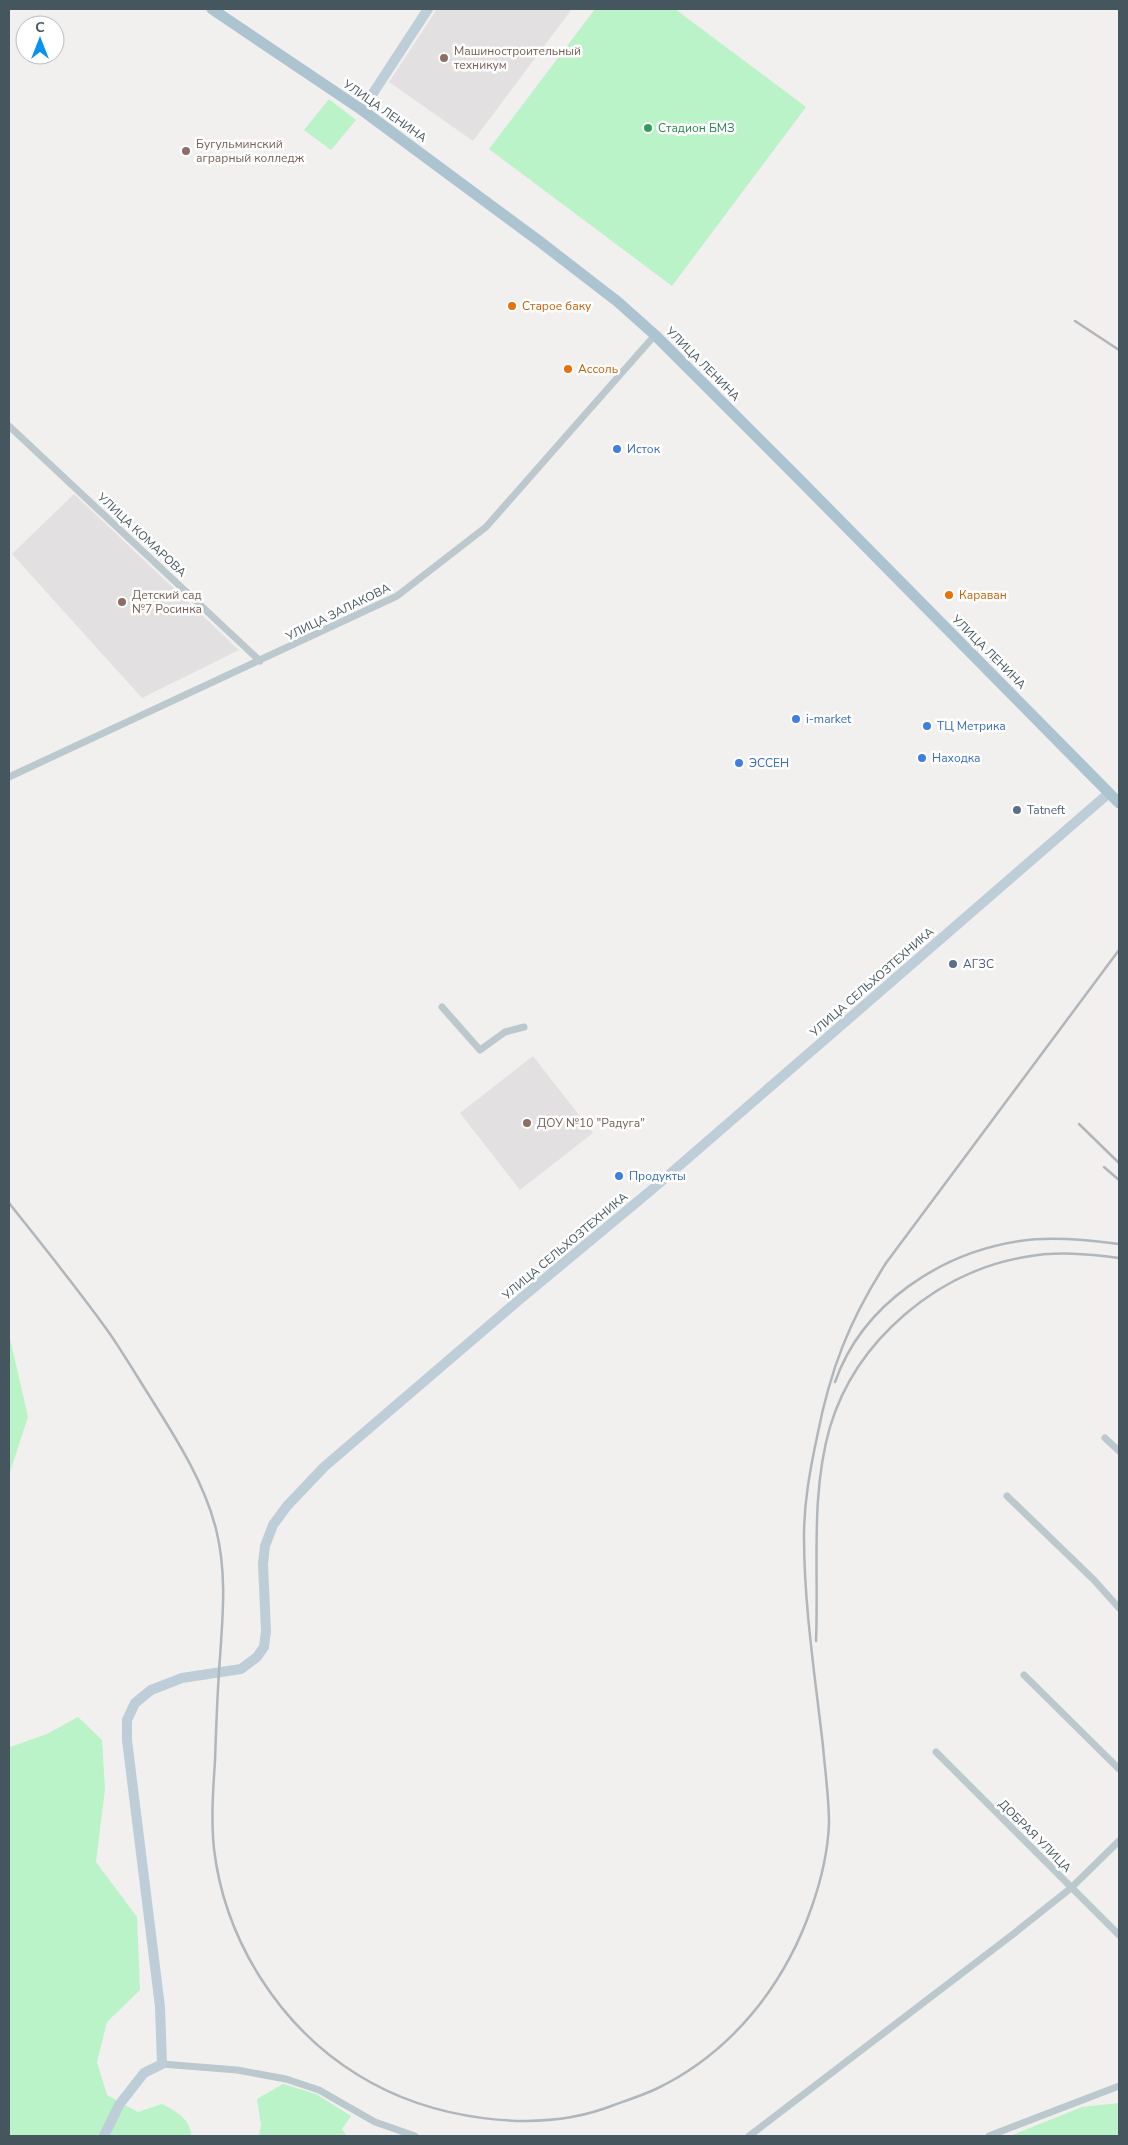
<svg xmlns="http://www.w3.org/2000/svg" width="1128" height="2145" viewBox="0 0 1128 2145" font-family="'Nunito Sans',sans-serif">
  <style>
    .education { fill: #e3e0e1 }
    .green { fill: #b9f3c7 }
    .lines { fill: none; stroke-linecap: round; stroke-linejoin: round }
    .street { stroke: #bbc9cf; stroke-width: 7 }
    .secondary { stroke: #beced8; stroke-width: 10 }
    .primary { stroke: #acc4d0; stroke-width: 11 }
    .rail { stroke: #b0b6ba; stroke-width: 2.5 }
    .education-dot { fill: #8d6e63; stroke: #fff; stroke-width: 2 }
    .leisure-dot { fill: #2e9e5b; stroke: #fff; stroke-width: 2 }
    .food-dot { fill: #e8710a; stroke: #fff; stroke-width: 2 }
    .shop-dot { fill: #3f7fe0; stroke: #fff; stroke-width: 2 }
    .service-dot { fill: #5c6f8a; stroke: #fff; stroke-width: 2 }
    .labels { text-anchor: middle; stroke-width: 5; stroke-linejoin: round; paint-order: stroke }
    .education-label { font-size: 12px; fill: #785e54; stroke: #fff; text-anchor: start }
    .street-label { font-size: 12px; fill: #45565e; stroke: #fff }
    .leisure-label { font-size: 12px; fill: #27864d; stroke: #fff; text-anchor: start }
    .food-label { font-size: 12px; fill: #c56008; stroke: #fff; text-anchor: start }
    .shop-label { font-size: 12px; fill: #366cbe; stroke: #fff; text-anchor: start }
    .service-label { font-size: 12px; fill: #4e5e75; stroke: #fff; text-anchor: start }
  </style>
  <rect width="100%" height="100%" fill="#f2efef"/>
  <!-- education -->
  <path class="education" d="M437 9H572L473 141 389 82Z
    M74 494 239 650 142 698 12 554Z
    M533 1056 593 1133 520 1190 460 1113Z"/>
  <!-- green -->
  <path class="green" d="M595 9H675L806 107 672 286 489 149Z
    M329 99 356 120 331 150 304 130Z
    M9 1334 28 1417 9 1475Z
    M78 1717 102 1740 105 1789 96 1862 137 1917 140 1990 107 2022 97 2062 107 2095 138 2112 162 2104C174 2110 192 2120 191 2136H9V1750L10 1747 47 1734Z
    M283 2084 316 2094 351 2116 342 2129 347 2136H259L261 2125 257 2099Z
    M1119 2103V2136H1010L1082 2107Z"/>
  <g class="lines">
    <!-- street -->
    <path class="street" d="M9 426 260 661
      M9 777 397 596 486 527 655 335
      M442 1007 480 1050 505 1032 524 1027
      M1105 1438 1119 1451
      M1007 1496 1094 1580 1119 1608
      M1024 1675 1119 1769
      M936 1752 1119 1935
      M162 2064 237 2070 286 2079 319 2090 375 2122 415 2136
      M749 2136 1012 1935 1071 1888 1119 1841
      M989 2136 1119 2086"/>
    <!-- secondary -->
    <path class="secondary" d="M362 110 428 9
      M104 2136 119 2105 144 2073 162 2064 160 2007 127 1740V1720L135 1703 151 1690 182 1678 241 1669 257 1657 264 1647 266 1631 263 1564 265 1546 273 1525 287 1506 324 1467 519 1300 649 1192 1109 793"/>
    <!-- primary -->
    <path class="primary" d="M212 9 362 110 539 241 618 302 655 335 797 477 1119 803"/>
    <!-- rail -->
    <path class="rail" d="M1075 321 1119 350
      M1079 1124 1119 1163
      M1104 1167 1119 1180
      M9 1203C43 1246 78 1289 110 1334 125 1356 138 1378 152 1400 177 1440 204 1482 216 1529 228 1577 222 1623 219 1672 217 1701 216 1731 215 1761 213 1790 211 1820 214 1849 225 1941 280 2027 358 2075 429 2119 536 2136 614 2105 628 2100 643 2095 656 2089 731 2053 784 1986 811 1909 821 1881 828 1853 829 1823 829 1797 825 1771 823 1746 815 1676 804 1606 804 1536 804 1502 810 1470 817 1437 830 1370 849 1321 886 1263L1119 950
      M835 1382C863 1303 941 1253 1020 1241 1050 1236 1090 1240 1119 1244
      M816 1641C819 1571 810 1496 830 1427 856 1340 937 1272 1025 1257 1057 1251 1088 1254 1119 1258"/>
  </g>
  <!-- markers -->
  <g class="education-dot">
    <circle cx="444" cy="58" r="5"/>
    <circle cx="186" cy="151" r="5"/>
    <circle cx="122" cy="602" r="5"/>
    <circle cx="527" cy="1123" r="5"/>
  </g>
  <circle class="leisure-dot" cx="648" cy="128" r="5"/>
  <g class="food-dot">
    <circle cx="512" cy="306" r="5"/>
    <circle cx="568" cy="369" r="5"/>
    <circle cx="949" cy="595" r="5"/>
  </g>
  <g class="shop-dot">
    <circle cx="617" cy="449" r="5"/>
    <circle cx="796" cy="719" r="5"/>
    <circle cx="927" cy="726" r="5"/>
    <circle cx="922" cy="758" r="5"/>
    <circle cx="739" cy="763" r="5"/>
    <circle cx="619" cy="1176" r="5"/>
  </g>
  <g class="service-dot">
    <circle cx="1017" cy="810" r="5"/>
    <circle cx="953" cy="964" r="5"/>
  </g>
  <g class="labels">
    <!-- education labels -->
    <g class="education-label">
      <text x="454" y="55">Машиностроительный<tspan x="454" dy="14">техникум</tspan></text>
      <text x="196" y="148">Бугульминский<tspan x="196" dy="14">аграрный колледж</tspan></text>
      <text x="132" y="599">Детский сад<tspan x="132" dy="14">№7 Росинка</tspan></text>
      <text x="537" y="1127">ДОУ №10 "Радуга"</text>
    </g>
    <!-- street labels -->
    <g class="street-label">
      <text transform="translate(385 111) rotate(35)" y="4">УЛИЦА ЛЕНИНА</text>
      <text transform="translate(703 364) rotate(45)" y="4">УЛИЦА ЛЕНИНА</text>
      <text transform="translate(142 535) rotate(43)" y="4">УЛИЦА КОМАРОВА</text>
      <text transform="translate(338 612) rotate(-26)" y="4">УЛИЦА ЗАЛАКОВА</text>
      <text transform="translate(989 652) rotate(45)" y="4">УЛИЦА ЛЕНИНА</text>
      <text transform="translate(872 982) rotate(-41)" y="4">УЛИЦА СЕЛЬХОЗТЕХНИКА</text>
      <text transform="translate(565 1246) rotate(-40)" y="4">УЛИЦА СЕЛЬХОЗТЕХНИКА</text>
      <text transform="translate(1035 1836) rotate(45)" y="4">ДОБРАЯ УЛИЦА</text>
    </g>
    <!-- leisure labels -->
    <g class="leisure-label">
      <text x="658" y="132">Стадион БМЗ</text>
    </g>
    <!-- food labels -->
    <g class="food-label">
      <text x="522" y="310">Старое баку</text>
      <text x="578" y="373">Ассоль</text>
      <text x="959" y="599">Караван</text>
    </g>
    <!-- shop labels -->
    <g class="shop-label">
      <text x="627" y="453">Исток</text>
      <text x="806" y="723">i-market</text>
      <text x="937" y="730">ТЦ Метрика</text>
      <text x="932" y="762">Находка</text>
      <text x="749" y="767">ЭССЕН</text>
      <text x="629" y="1180">Продукты</text>
    </g>
    <!-- service labels -->
    <g class="service-label">
      <text x="1027" y="814">Tatneft</text>
      <text x="963" y="968">АГЗС</text>
    </g>
  </g>
  <!-- border -->
  <rect width="1128" height="2145" fill="none" stroke="#45565e" stroke-width="20"/>
  <!-- north arrow -->
  <g transform="translate(40 40)"><circle r="24" fill="#ffffff" stroke="#b5bbbf"/>
  <path d="M0-4L9 19L0 12L-9 19Z" fill="#0993f1"/>
  <text y="-8" font-size="14" font-weight="bold" text-anchor="middle" fill="#45565e">С</text>
  </g>
</svg>
